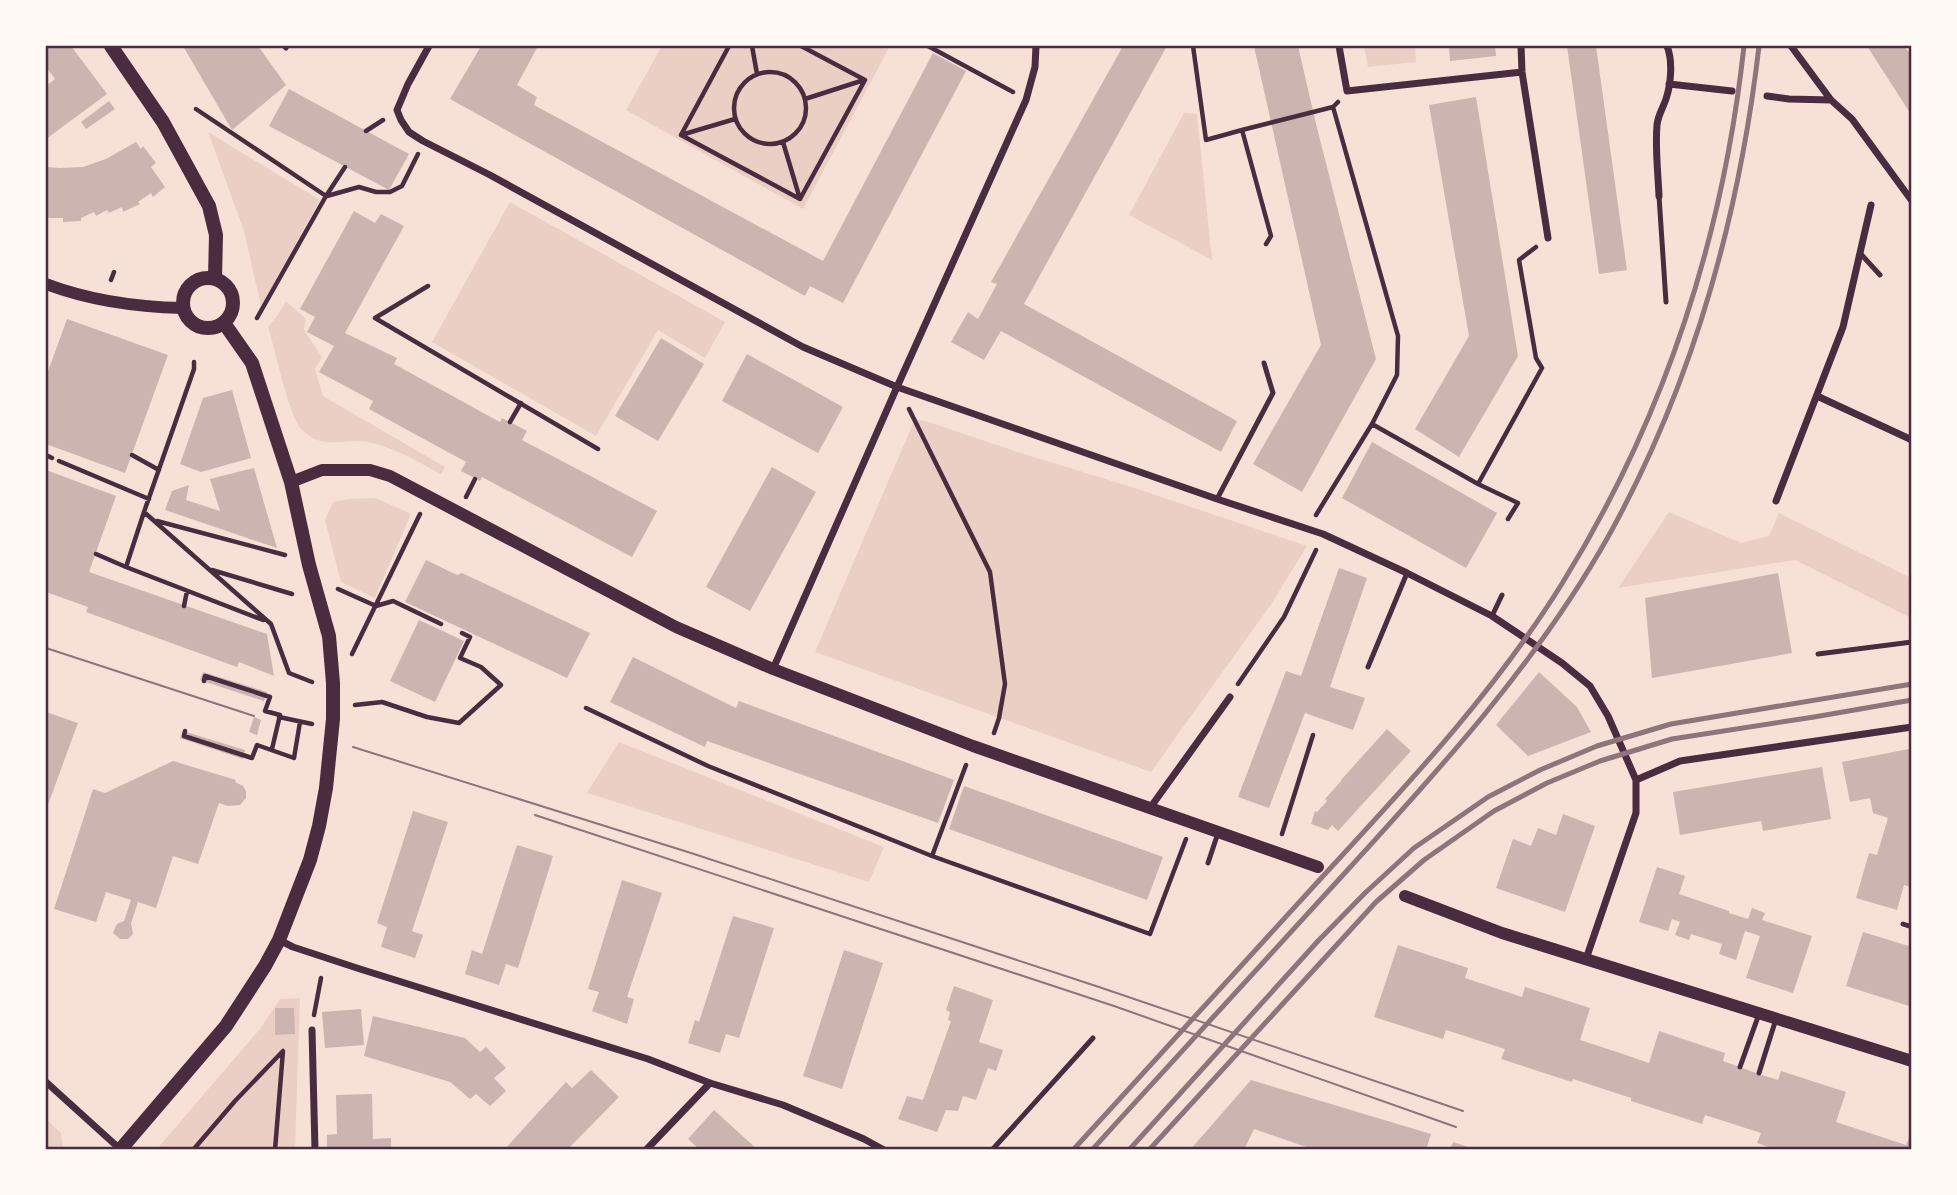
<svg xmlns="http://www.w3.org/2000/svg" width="1957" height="1195" viewBox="0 0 1957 1195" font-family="'Public Sans',sans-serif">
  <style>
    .green { fill: #ebcfc5 }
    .building { fill: #ccb4b1 }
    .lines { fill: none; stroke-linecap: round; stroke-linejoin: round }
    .path { stroke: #4a2c40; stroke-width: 4.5 }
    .service { stroke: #4a2c40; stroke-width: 5 }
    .minor { stroke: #4a2c40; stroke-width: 7 }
    .tertiary { stroke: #4a2c40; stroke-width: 12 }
    .secondary { stroke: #4a2c40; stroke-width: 14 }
    .tram { stroke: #8f747c; stroke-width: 2 }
    .rail { stroke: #8f747c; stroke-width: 5 }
    .neatline { fill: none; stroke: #4a2c40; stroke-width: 2.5 }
  </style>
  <rect width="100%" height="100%" fill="#f7e1d7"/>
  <!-- green -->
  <path class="green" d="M662 46H890L803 209 626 110Z
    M1364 46H1415L1416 62 1368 67Z
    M1184 113 1197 114 1212 260 1129 215Z
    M208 132 320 200 261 306 244 231Z
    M510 202 725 322 705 358 658 330 596 436 432 342Z
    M286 301 306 319 304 330 322 357 315 369 323 396 445 467 441 474C418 462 397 449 372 443 345 436 324 453 301 429 290 418 274 346 268 327L277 316Z
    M915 419 929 422 1021 453 1138 489 1307 546 1272 603 1151 772 815 652Z
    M376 498 411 514 375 598 341 582 325 520 333 502 349 499Z
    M1669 512 1741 543 1769 536 1779 513 1911 578V618L1795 560 1618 588Z
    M619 742 884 847 869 882 587 793Z
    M300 998 295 1149 156 1150 259 1030 280 999Z
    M46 1119 61 1133 63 1149H46Z"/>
  <!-- building -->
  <path class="building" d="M46 46H71L107 94 46 139V86L55 79 46 67Z
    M183 46H258L286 85 232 130Z
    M481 46H538L517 85 537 97 534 105 823 261 933 53 966 71 843 303 810 286 805 296 450 99Z
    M1123 46H1167L1024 304 1237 421 1221 452 1001 331 984 360 951 342 968 312 978 319 997 284 991 282Z
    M1254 46H1298L1317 128 1376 359 1302 492 1253 464 1321 345Z
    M1449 46H1495L1496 56 1450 61Z
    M1567 46H1596L1627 270 1599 274Z
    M1867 46H1904L1912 56V116Z
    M289 89 409 154 389 190 269 126Z
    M1476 97 1518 356 1459 457 1415 429 1469 336 1429 105Z
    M109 101 115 109 86 129 81 122Z
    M136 142 141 149 143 146 156 163 151 167 165 187 153 197 151 193 138 202 140 204 123 212 122 207 109 213 107 210 96 216 94 212 81 218V221L63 222V218H48V217H46V167L60 168 83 167 106 159Z
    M354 211 375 223 381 214 404 226 345 333 397 358 394 364 500 422 502 418 527 431 522 440 657 511 632 557 482 477 480 481 461 471 466 462 369 409 373 401 319 372 334 346 307 332 315 317 300 309Z
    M67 319 168 355 125 473 46 444V377Z
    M661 338 704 364 658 441 615 416Z
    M747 354 843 407 818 453 722 401Z
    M232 390 251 458 201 472 180 464 203 398Z
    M1372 442 1497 513 1466 568 1342 498Z
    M772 467 816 492 750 611 706 587Z
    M254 468 277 548 165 510 172 491 189 485 186 500 220 511 210 479Z
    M46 470 116 496 89 572 267 634 274 676 239 662 237 667 86 612 88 607 46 592Z
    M426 560 457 575 462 573 590 633 567 678 405 602Z
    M1339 568 1367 578 1330 687 1365 698 1353 730 1305 713 1269 808 1238 797 1286 671 1301 676Z
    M1778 573 1792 653 1652 678 1645 598Z
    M419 620 464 641 435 702 390 681Z
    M633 657 736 708 739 701 954 780 938 823 707 741 705 747 610 702Z
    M203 672 267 692 264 701 200 680Z
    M1539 672 1577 707 1591 732 1528 756 1496 725Z
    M46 712 78 723 46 810Z
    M254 717 261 720 257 735 249 732Z
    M1387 729 1411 751 1338 831 1332 825 1328 830 1311 824 1315 811 1317 812 1327 801 1325 799 1341 781V780Z
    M183 731 245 750 243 759 180 738Z
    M1909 749 1912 751V883L1910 887 1904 885 1897 910 1856 898 1869 853 1877 855 1888 818 1873 813 1870 798 1850 802 1842 762Z
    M173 761 236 780 235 782 243 786 246 791V798L240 805 228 806 219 803 198 864 173 856 156 908 138 902 131 923 133 934 128 939H120L113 933 117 924 124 921 131 900 106 892 96 922 54 909 93 789 105 793Z
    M1822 767 1831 819 1763 831 1761 821 1680 835 1673 792Z
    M964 786 1163 857 1147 900 949 829Z
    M413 811 448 822 412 931 423 935 415 958 381 947 387 927 377 923Z
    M1563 814 1595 826 1565 912 1496 888 1513 839 1531 846 1538 828 1556 835Z
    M517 845 553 856 518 968 506 964 499 985 465 974 472 950 482 954Z
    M1657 867 1685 876 1679 894 1729 911V913L1748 919 1752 908 1765 913 1762 920 1812 936 1793 993 1746 978 1760 936 1745 931 1736 960 1719 954 1722 944 1691 934 1689 940 1675 935 1680 922 1672 919 1668 931 1639 922Z
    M622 880 662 893 627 997 634 999 627 1024 592 1011 599 992 588 989Z
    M733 916 774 928 739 1038 726 1034 720 1053 688 1043 695 1020 699 1022Z
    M1863 932 1912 947V1007L1846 986Z
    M1398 945 1468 968 1465 978 1522 997 1525 987 1590 1008 1580 1040 1617 1052 1649 1063 1659 1031 1725 1053 1723 1061 1756 1073 1778 1080 1781 1071 1846 1092 1836 1122 1906 1145 1912 1131V1150H1777L1757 1143 1761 1133 1705 1115 1702 1124 1631 1101V1098L1573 1079 1572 1082 1501 1059 1505 1049 1446 1030 1443 1039 1374 1017Z
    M844 950 883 963 842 1089 803 1076Z
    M954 986 993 1000 979 1042 1003 1050 996 1071 988 1068 976 1100 963 1096 958 1111 946 1110 937 1132 898 1119 907 1096 923 1100 951 1021 948 1020 950 1012 946 1010Z
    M275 1008H294L295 1034 275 1035Z
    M361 1009 364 1045 325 1048 322 1012Z
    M373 1016 465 1038 480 1052 486 1047 506 1068 494 1078 506 1091 490 1106 476 1094 470 1099 450 1082 364 1056Z
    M591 1070 619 1097 567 1150H504L566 1082 572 1088Z
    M1251 1080 1431 1134 1426 1150H1315L1254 1129 1244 1150H1190Z
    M372 1094 373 1139 391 1138V1150H327V1135L337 1134 336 1095Z
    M714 1110 758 1150H700L688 1139Z
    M1453 1142 1475 1149V1150H1450Z"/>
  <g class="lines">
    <!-- path -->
    <path class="path" d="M729 46 681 135 800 199 865 80 801 46
      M752 46 757 74
      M928 46 1013 92
      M1193 46 1206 140 1242 130 1271 236 1266 244
      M734 108a36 36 0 1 1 72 0a36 36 0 1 1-72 0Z
      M805 99 864 80
      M196 109 326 196
      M1242 130 1333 107
      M366 131 383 120
      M681 135 735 119
      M783 142 800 199
      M327 196 359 187 376 192H390L402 186 418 154
      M111 280 114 272
      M428 286 375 318 598 449
      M257 318 326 196 345 167
      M194 362V369L144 512 271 624 289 673 312 682
      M909 409 990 572 1005 684 999 718 994 733
      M510 422 521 403
      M1372 424 1478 484 1518 503 1508 519
      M46 455 52 458
      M132 455 159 470
      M59 461 149 499
      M1478 484 1542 368 1536 358 1519 260 1536 247
      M466 497 475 479
      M144 512 126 567 263 620
      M1316 515 1372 424 1397 375 1398 336 1333 107 1338 102
      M157 521 285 555
      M96 554 126 567
      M212 570 292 594
      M338 589 376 606 393 601 441 624
      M184 606 187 591
      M352 654 420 514
      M204 681 205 676 270 697 265 711 280 715 272 749
      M1238 684 1284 617 1316 550
      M355 705 382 702 427 717 459 723 501 685 481 667 460 658 470 637 462 633
      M586 708 708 766 932 856 1150 934 1186 839
      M279 717 312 724
      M185 731 184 736 252 758 257 745 294 758 300 722
      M1282 834 1313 735
      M932 856 966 765
      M314 1015 321 978
      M193 1150 235 1101 283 1051 275 1150"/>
    <!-- service -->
    <path class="service" d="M284 46 286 48
      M1659 196 1666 302
      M1860 253 1880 275
      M1217 499 1273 393 1264 363
      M1492 616 1502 595
      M1818 654 1912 642
      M1368 667 1407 573
      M1208 863 1218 833
      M1903 924 1912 927
      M1740 1067 1759 1014
      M1759 1073 1776 1019
      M992 1150 1093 1038"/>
    <!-- minor -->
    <path class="minor" d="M429 46 408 84 397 110 401 120 409 132 423 141 490 175 803 347 897 387 1217 499 1323 534 1407 573 1492 616 1562 663 1590 686 1608 716 1636 780V813L1586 959
      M1339 46 1347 91 1522 72
      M1521 46 1522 72 1548 238
      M1791 46 1831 100 1852 119 1912 201
      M1669 84 1732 91
      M1767 96 1789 99 1831 100
      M1659 196C1658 173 1655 148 1657 125 1658 115 1663 108 1666 99 1671 84 1673 61 1667 46
      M1817 396 1912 440
      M1776 501 1843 327 1871 205
      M773 669 897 387 1026 100 1035 67 1036 46
      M1636 780 1680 761 1912 727
      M1150 808 1230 697
      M279 940 293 947 360 969 648 1059 710 1083 783 1105 864 1139 884 1150
      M312 1030 315 1150
      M46 1082 120 1149
      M646 1150 710 1083"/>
    <!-- tertiary -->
    <path class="tertiary" d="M46 284C91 301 135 307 183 308
      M291 482 322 470H370L390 476 676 627 773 669 973 746 1318 867
      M1405 896 1502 933 1912 1061"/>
    <!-- secondary -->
    <path class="secondary" d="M111 46 163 122 209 206 216 235 215 278
      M183 303a25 25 0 1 1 50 0a25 25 0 1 1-50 0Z
      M120 1150 226 1026 265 966 279 940 310 860 319 826 326 788 333 719V683L329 636 309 565 291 482 252 363 224 323"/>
    <!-- tram -->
    <path class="tram" d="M46 648 254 716
      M353 747 691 853 1099 987 1463 1111
      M535 815 1114 1006 1456 1127"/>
    <!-- rail -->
    <path class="rail" d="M1073 1150C1157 1058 1240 966 1324 875 1409 783 1497 689 1563 582 1665 417 1723 238 1744 46
      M1092 1150C1175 1058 1259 967 1343 875 1440 769 1537 663 1608 537 1693 384 1739 218 1759 46
      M1129 1150 1318 941 1365 893 1414 848 1488 797 1540 770 1597 746 1671 724 1912 684
      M1149 1150 1376 902 1424 860 1494 811 1547 783 1600 761 1672 739 1814 717 1912 700"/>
  </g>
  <!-- border -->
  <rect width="1957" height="1195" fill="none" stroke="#fffaf5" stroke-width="94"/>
  <rect x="47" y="47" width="1863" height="1101" class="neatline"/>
</svg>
